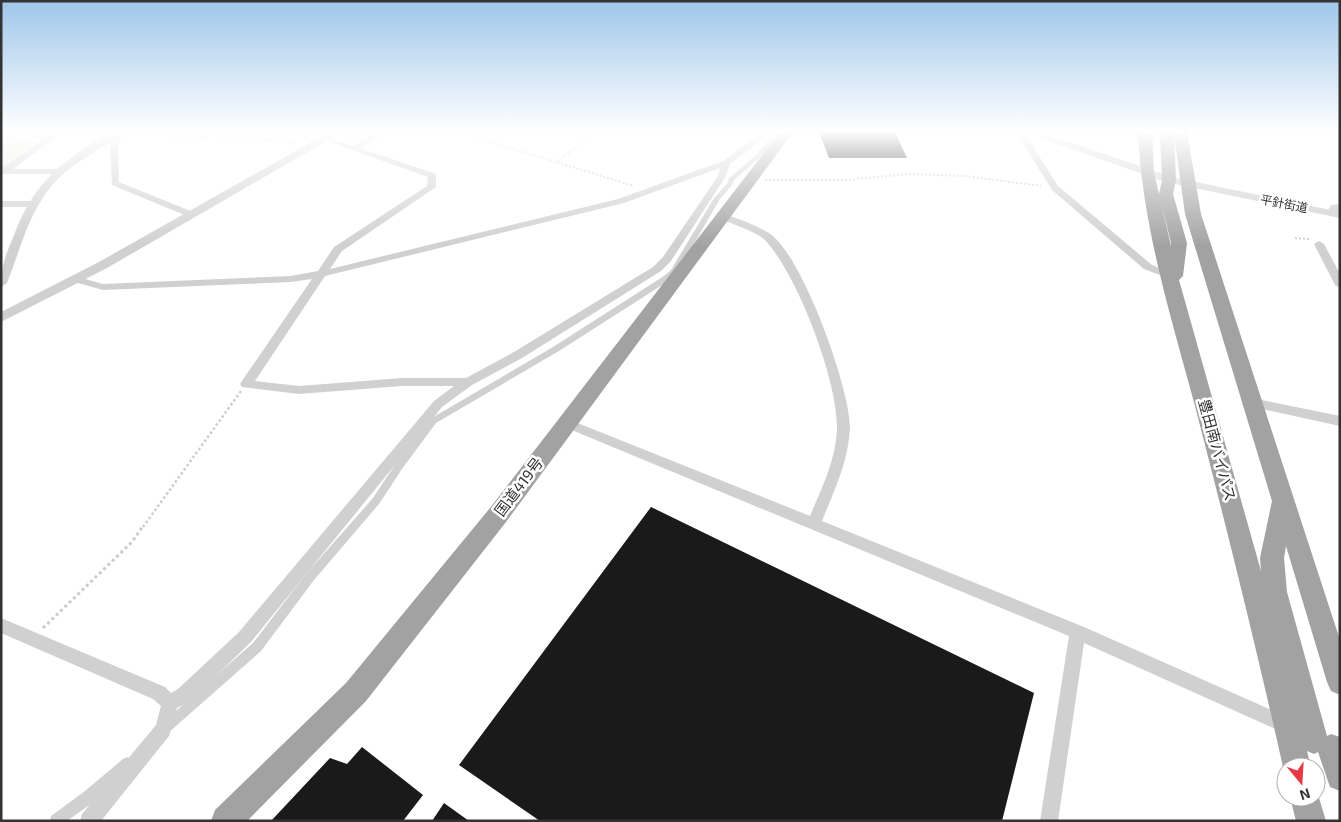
<svg xmlns="http://www.w3.org/2000/svg" width="1341" height="822" viewBox="0 0 1341 822" font-family="'Exo 2','Noto Sans JP',sans-serif">
  <style>
    .green { fill: #e6ecdf }
    .building { fill: #1a1a1a }
    .lines { fill: none; stroke-linecap: round; stroke-linejoin: round }
    .path-far2 { stroke: #cdcdcd; stroke-width: 2; stroke-dasharray: 2 2; stroke-linecap: butt }
    .path-far1 { stroke: #cdcdcd; stroke-width: 2.5; stroke-dasharray: 2.5 2.5; stroke-linecap: butt }
    .path { stroke: #cdcdcd; stroke-width: 3; stroke-dasharray: 3 3; stroke-linecap: butt }
    .pedestrian { fill: #d0d0d0; fill-rule: evenodd }
    .minor { fill: #d0d0d0; fill-rule: evenodd }
    .tertiary { fill: #d0d0d0; fill-rule: evenodd }
    .trunk { fill: #a2a2a2; fill-rule: evenodd }
    .labels { text-anchor: middle; stroke-width: 5; stroke-linejoin: round; paint-order: stroke }
    .far-street-label { font-size: 12px; fill: #333; stroke: #fff }
    .street-label { font-size: 15px; fill: #333; stroke: #fff }
  </style>
  <rect width="100%" height="100%" fill="#fff"/>
  <!-- green -->
  <path class="green" d="M1 133 35 141V143L1 167Z"/>
  <!-- building -->
  <path class="building" d="M819 132H895L907 158H829Z
    M651 507 1034 693 1002 821H540L459 765Z
    M362 747 423 795 403 821H271L330 758 347 764Z
    M444 803 469 821H432Z"/>
  <g class="lines">
    <!-- path-far2 -->
    <path class="path-far2" d="M458 132 634 186
      M133 134 195 137
      M215 138 297 142
      M270 141 276 132
      M558 161 596 132
      M765 180H846L907 174 966 176 1041 186
      M1295 238 1310 239"/>
    <!-- path-far1 -->
    <path class="path-far1" d="M143 527 241 391"/>
    <!-- path -->
    <path class="path" d="M43 628 132 542 143 526"/>
    <!-- pedestrian -->
    <path class="pedestrian" d="M766 132H772L776 139 758 159 734 180 732 185 720 199 678 271 670 280 559 351 436 423 402 469 379 504 314 580 261 651 168 733 164 735 160 733 158 729 160 725 253 643 306 574 373 498 396 463 430 419 553 347 664 276 671 270 714 198 727 184 729 178 754 157 770 139Z
      M127 757 131 759 133 763 131 767 95 801 67 821H50L51 816 85 791 123 759Z"/>
    <!-- minor -->
    <path class="minor" d="M15 132H31L48 136 53 132H63L13 169H60L63 170V174H1V168L42 140Z
      M119 132H128L118 143 119 182 193 212V216H187L112 185 110 142Z
      M203 132H212L204 139 200 137Z
      M376 132H387L360 148 436 174V187L342 251 330 269 618 199 723 161 762 132H772L730 164 726 176 671 261 661 271 522 358 472 385 442 407 251 642 190 701 177 708 169 736 101 821H80L82 814 156 725 161 706 153 699 1 633V618L165 687 171 693 178 689 239 632 434 401 454 386H402L299 394 242 387 240 384 242 381 312 279 291 282 103 290 71 281 70 279 75 276 103 284 291 276 318 271 334 247 427 186 428 177 321 139 325 136 353 146ZM720 168 718 176 663 257 653 267 514 352 466 378H402L299 386 255 381 325 276 624 203Z
      M1016 132H1024L1058 186 1152 265 1173 273V277H1165L1144 269 1052 190Z
      M1 201H33L38 204 33 207H1Z
      M1340 204V210L1335 215H1329L1327 213 1331 205Z
      M724 214C738 218 757 226 769 233 802 254 850 388 850 427 849 460 834 491 822 521L1084 627 1292 719 1295 725 1292 731 1286 734 1280 731 1084 643 1058 821H1040L1069 636 562 426 560 423 562 420H570L810 516C822 488 837 457 837 426 837 379 797 274 765 240 757 232 732 224 721 219L719 217Z
      M1319 241 1324 244 1340 274V288L1335 285 1314 244Z
      M1252 398 1340 416V426L1248 406 1246 403 1248 400Z"/>
    <!-- tertiary -->
    <path class="tertiary" d="M110 132H122C105 149 80 158 62 175 31 203 22 245 7 283L1 287C1 266 6 254 14 235 35 180 62 162 110 132Z
      M329 132H342L107 268 1 322V312L99 262Z
      M1024 132H1040L1172 177 1340 212V218L1165 182Z"/>
    <!-- trunk -->
    <path class="trunk" d="M780 132H793L506 522 366 701 247 821H211L215 810 346 683 490 508Z
      M1138 132H1152L1154 173 1159 194 1162 180 1160 132H1187L1201 214 1340 640V695L1331 691 1327 682 1286 546 1284 558 1287 592 1327 736 1331 734 1340 737V791L1330 787 1318 752 1314 754 1307 751 1311 767H1286V775L1283 767C1256 646 1226 526 1195 406 1171 317 1142 225 1138 132ZM1174 134 1185 214 1272 501 1260 558 1261 571 1179 280 1183 276 1187 243 1173 194 1176 180ZM1161 202 1171 243V246Z
      M1316 788 1326 821H1296L1290 797H1316Z"/>
  </g>
  <!-- sky -->
  <linearGradient id="sky" x2="0" y2="1"><stop stop-color="#9ec6ea"/><stop offset="0.53" stop-color="#fff"/><stop offset="1" stop-color="#fff" stop-opacity="0"/></linearGradient>
  <rect width="1341" height="247" fill="url(#sky)"/>
  <g class="labels">
    <!-- far-street labels -->
    <g class="far-street-label">
      <text transform="translate(1284 204) rotate(11)" y="4">平針街道</text>
    </g>
    <!-- street labels -->
    <g class="street-label">
      <text transform="translate(1217 450) rotate(75)" y="5">豊田南バイパス</text>
      <text transform="translate(519 487) rotate(-53)" y="5">国道419号</text>
    </g>
  </g>
  <!-- border -->
  <rect width="1341" height="822" fill="none" stroke="#333333" stroke-width="5"/>
  <!-- north arrow -->
  <g transform="translate(1301 782) rotate(162)"><circle r="24" fill="#ffffff" stroke="#adadad"/>
  <path d="M0-4L9 19L0 12L-9 19Z" fill="#e63946"/>
  <text y="-8" font-size="14" font-weight="bold" text-anchor="middle" fill="#333333">N</text>
  </g>
</svg>
